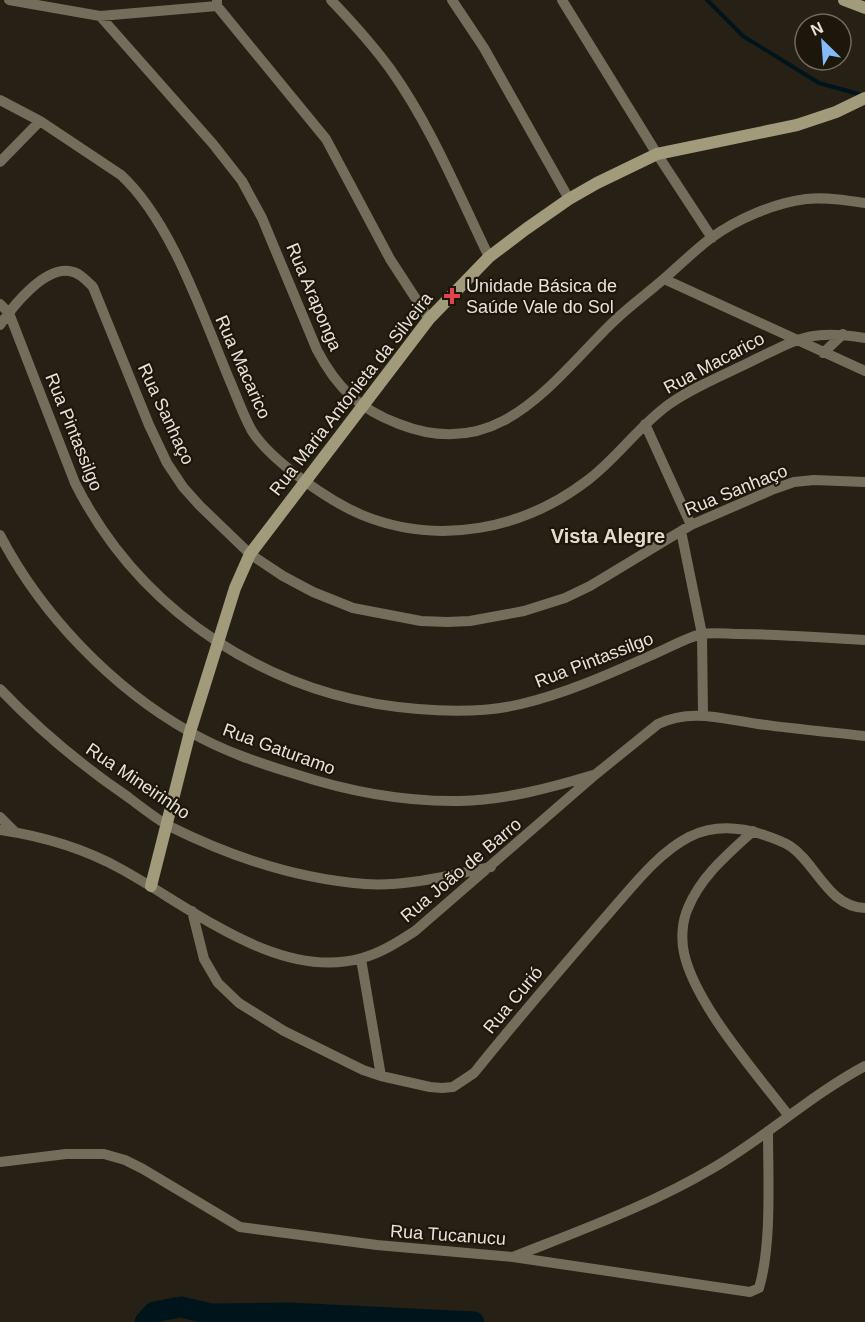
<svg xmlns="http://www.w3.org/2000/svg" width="865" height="1322" viewBox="0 0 865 1322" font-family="Arial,sans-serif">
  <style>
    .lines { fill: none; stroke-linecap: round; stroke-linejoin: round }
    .stream { stroke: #00141c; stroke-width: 4 }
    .river { stroke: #00141c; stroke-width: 21 }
    .street { stroke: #726e5b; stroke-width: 10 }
    .secondary { stroke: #a19a7b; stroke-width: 12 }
    .health-dot { fill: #e0444e; stroke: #1d170b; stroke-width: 2 }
    .labels { text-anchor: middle; stroke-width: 4.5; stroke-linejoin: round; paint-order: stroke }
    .poi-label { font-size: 18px; fill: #e7e2da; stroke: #1d170b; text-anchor: start }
    .street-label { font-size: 18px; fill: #e7e2da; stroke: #1d170b }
    .neighbourhood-label { font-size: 20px; font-weight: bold; fill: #e4dbcb; stroke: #1d170b }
  </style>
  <rect width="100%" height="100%" fill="#272014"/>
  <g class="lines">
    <!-- stream -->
    <path class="stream" d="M707 0 743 36 819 83 862 95"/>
    <!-- river -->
    <path class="river" d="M145 1322 154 1312 181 1307 211 1314 289 1313 474 1322"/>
    <!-- street -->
    <path class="street" d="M9 0 100 16 217 6
      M217 0V6L326 139 390 259 429 319
      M331 0C352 22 373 45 391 70 431 126 459 195 489 257
      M452 0 484 48 569 199
      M562 0 657 154 712 238
      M100 16 213 144 242 181 262 218 317 350C337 388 359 409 399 424 498 463 549 385 611 324 628 307 648 293 666 277 681 264 695 250 711 238 737 219 774 203 806 199 826 197 846 200 865 203
      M0 100 40 121 121 175C172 222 203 317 230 381 237 397 243 415 252 431 271 461 329 501 362 515 438 546 523 530 588 480 617 458 638 427 668 405 693 387 724 375 752 361 800 338 810 329 865 338
      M0 162 40 121
      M664 279 865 371
      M0 304 9 313 75 483C141 614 272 698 418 709 452 712 488 712 521 704 567 693 609 674 652 655 667 649 687 637 702 634 713 632 727 634 739 634 781 634 823 638 865 640
      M0 325C13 306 43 268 69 271 79 272 86 280 93 287L149 425 167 463 183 487 200 506 250 554 283 576 313 592 353 608 421 621 447 622 470 621 524 611 565 598 590 586 691 525 774 489 794 482 814 480 865 482
      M823 353 843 334
      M645 424 691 525
      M681 531 702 634 703 715
      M0 535C41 614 112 688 190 732 223 751 259 763 295 774 350 792 402 802 460 801 505 800 550 788 593 775
      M0 689C39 730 81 765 128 797 141 807 155 818 169 826 229 856 297 879 365 884 406 887 450 875 491 867
      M0 817 15 832
      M0 830C41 836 85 849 121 869 191 907 279 982 362 958 381 953 398 942 415 931L596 774 658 724C691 708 723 719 758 724 794 729 829 732 865 736
      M753 831C728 854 701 876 688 908 682 921 681 939 684 953 695 1004 756 1073 788 1115
      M192 911 204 959 218 983 239 1003 284 1031 363 1070 381 1076 430 1087 442 1088 453 1087 474 1073C518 1018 564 965 610 912 633 886 658 853 689 837 713 825 740 827 764 835 773 838 782 841 790 846 816 863 828 907 865 908
      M361 959 381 1076
      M0 1162 66 1154H104L125 1160 143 1169 240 1227 377 1245 513 1257 750 1292 759 1288C772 1245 768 1177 768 1131
      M513 1257C581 1230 651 1205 713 1168 766 1137 811 1095 865 1066"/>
    <!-- secondary -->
    <path class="secondary" d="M844 0 865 8
      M151 886 190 732 235 588 250 554 429 319 489 257 526 229 569 199 597 183 657 154 797 125 836 112 865 98"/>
  </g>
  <!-- markers -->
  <path class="health-dot" d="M449 287h6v6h6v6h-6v6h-6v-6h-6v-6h6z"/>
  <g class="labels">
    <!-- poi labels -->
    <g class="poi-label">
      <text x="466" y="292">Unidade Básica de<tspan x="466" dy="21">Saúde Vale do Sol</tspan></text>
    </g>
    <!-- street labels -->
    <g class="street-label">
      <text transform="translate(314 297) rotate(67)" y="6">Rua Araponga</text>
      <text transform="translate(714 363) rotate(-28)" y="6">Rua Macarico</text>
      <text transform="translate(243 367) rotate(66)" y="6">Rua Macarico</text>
      <text transform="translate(351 394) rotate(-52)" y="6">Rua Maria Antonieta da Silveira</text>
      <text transform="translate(166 414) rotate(65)" y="6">Rua Sanhaço</text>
      <text transform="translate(74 432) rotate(68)" y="6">Rua Pintassilgo</text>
      <text transform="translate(736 490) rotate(-22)" y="6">Rua Sanhaço</text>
      <text transform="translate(594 660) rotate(-21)" y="6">Rua Pintassilgo</text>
      <text transform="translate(279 749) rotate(20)" y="6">Rua Gaturamo</text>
      <text transform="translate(138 781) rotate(34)" y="6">Rua Mineirinho</text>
      <text transform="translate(461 870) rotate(-40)" y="6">Rua João de Barro</text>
      <text transform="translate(513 1000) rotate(-50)" y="6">Rua Curió</text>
      <text transform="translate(448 1235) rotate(4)" y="6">Rua Tucanucu</text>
    </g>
    <!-- neighbourhood labels -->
    <g class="neighbourhood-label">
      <text x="608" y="543">Vista Alegre</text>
    </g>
  </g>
  <!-- north arrow -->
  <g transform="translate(823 42) rotate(335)"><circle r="28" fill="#1d170b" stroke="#6e685e" stroke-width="1.5"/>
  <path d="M0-4.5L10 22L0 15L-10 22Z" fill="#84bcfb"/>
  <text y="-9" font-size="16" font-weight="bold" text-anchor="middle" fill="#e7e2da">N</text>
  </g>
</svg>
